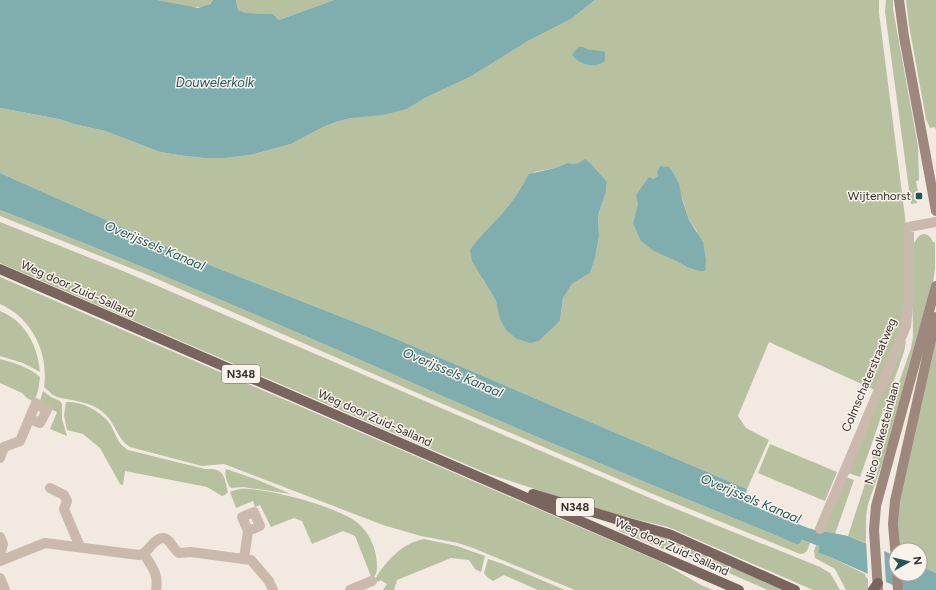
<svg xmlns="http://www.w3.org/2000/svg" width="936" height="590" viewBox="0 0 936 590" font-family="Figtree,sans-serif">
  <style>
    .green { fill: #b7c1a0; fill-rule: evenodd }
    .water { fill: #80adae }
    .pier { fill: #f2e9e0 }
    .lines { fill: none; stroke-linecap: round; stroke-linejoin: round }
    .street { stroke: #cab9ac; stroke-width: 10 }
    .secondary { stroke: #9e887d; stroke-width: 10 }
    .primary { stroke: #79655d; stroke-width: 10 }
    .poi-dot { fill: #225658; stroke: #faf3ec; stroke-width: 1.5 }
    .labels { text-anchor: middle; stroke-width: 3; stroke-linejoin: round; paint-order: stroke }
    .shield { fill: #faf3ec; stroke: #726965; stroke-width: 1 }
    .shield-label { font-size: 11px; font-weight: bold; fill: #382e2b }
    .poi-label { font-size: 12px; fill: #382e2b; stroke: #faf3ec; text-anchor: end }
    .street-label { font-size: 12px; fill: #382e2b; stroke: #faf3ec }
    .water-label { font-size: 13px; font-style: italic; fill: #225658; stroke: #faf3ec }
  </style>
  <rect width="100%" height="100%" fill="#f2e9e0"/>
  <!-- green -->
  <path class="green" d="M157 0H213C203 15 172 3 157 0Z
    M236 0H334L279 20 273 14 247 13 238 10Z
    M595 0H879V13L904 209 906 226V290L902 329 875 390 769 342 738 416 746 428 769 440 747 489 380 332 192 258 0 173V108L59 119 74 124 105 131 160 152 185 156 204 158H225L250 155 291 144 323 127 336 122 351 118 407 109 425 98 470 77 528 41 571 19ZM567 163C582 164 597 170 607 182L606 192 598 215 599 236 595 258 590 273 572 284 563 298 560 321 539 341 498 307 496 301 482 278 496 221 509 205 534 172 555 168ZM658 176H675L689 220 697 231 687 267 672 259 633 223C637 209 644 183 658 176Z
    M886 0H893V9L918 146 919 180 916 181 918 193 915 194 917 203 911 204 885 12Z
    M906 0H936V130L935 127 930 128 926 119 909 25Z
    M0 210C164 273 325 345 486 415 582 456 678 496 775 535L798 545 801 540 810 543C808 549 807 554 800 554L653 494 408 389 148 275 0 216Z
    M0 222 123 271 664 504 820 567 830 573 840 590H813L668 527 618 515 553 495 486 473 0 263Z
    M923 234C928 234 931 237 933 242H935V268L931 297 885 456 868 504 866 516V543L848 536 865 484 864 483 911 348 913 337 912 243H914L919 236Z
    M0 277 661 562 701 585 713 590H575L473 548 458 543 421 536 383 525 224 464 202 466 130 447C118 440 116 425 106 415 94 402 74 401 57 397L53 395 44 387C49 353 32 318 0 304Z
    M0 311C25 321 38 346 40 372L23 363 0 356Z
    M936 338V573L920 566V550H899L898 526 899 500Z
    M905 341H906L904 352 860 477 848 473Z
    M0 359C14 363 29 367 40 377L38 391 34 402 27 398 22 393 0 383Z
    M43 391 51 397 60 401 62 404V419L67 436 50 429 57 412 39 404Z
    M66 402C82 401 101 411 110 424 117 436 116 442 128 450L205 469C224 468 224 475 228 492L225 495 222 496 207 487 125 471 123 485 120 484 100 448 83 434 67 430 64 415Z
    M770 444 837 472 825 501 758 473Z
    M226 469 258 480 291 494 243 487 231 488C227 484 224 474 226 469Z
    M846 477 854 480 835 534 828 532H823Z
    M240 489C264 487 341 507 359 524 368 532 374 544 376 556 377 564 379 573 372 579L355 536 343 531 312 544 302 521 294 518 271 527 260 505 255 507 253 501 236 508 230 492 232 491Z
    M622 524 664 538 785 590H768L706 563 665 550 619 531Z
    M424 539 457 546 485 556 481 572 475 569 469 560 451 558 397 580 394 590H383L387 584 380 580 379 582 375 580C384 562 404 542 424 539Z
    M816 545 819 546 818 553 830 557 865 574 866 577 868 579V590H846L835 569 815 558 814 551Z
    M488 559 503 564 565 590H538L504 575 493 581 487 577 484 573Z"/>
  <!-- water -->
  <path class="water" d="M0 0H157L198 8 210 4 213 0H236L238 10 247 13 273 14 279 20 334 0H595L571 19 528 41 470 77 425 98 407 109 382 115 351 118 336 122 323 127 291 144 250 155 225 158H204L185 156 160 152 105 131 74 124 59 119 0 108Z
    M578 47H583C591 52 596 49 605 52V61C594 69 580 65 572 55Z
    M585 159 591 164 607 182 606 192 598 215 599 236 595 258 590 273 572 284 563 298 560 321 539 341 530 343 517 339 506 330 500 319 496 301 472 261 470 250C482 233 497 221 509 205 517 195 523 185 529 174L555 168 567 163 577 164Z
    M660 166 669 167 675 176 679 184 682 199 689 220 703 242 706 261 705 271H699L687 267 672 259 654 251 641 241 633 223 638 204 636 195 649 177 653 179 658 176 657 173Z
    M0 173 192 258 380 332 747 489 744 502 808 528 823 532H828L848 536 896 556V574H920V566L936 573V590H904L830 557 818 553 819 546 802 540 798 545 775 535C678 496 582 456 486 415 325 345 164 273 0 210Z"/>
  <!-- pier -->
  <path class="pier" d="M866 541 884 549 886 585 868 577Z"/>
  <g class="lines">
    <!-- street -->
    <path class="street" d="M30 419 40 423 47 410 36 404
      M0 458 4 447 20 441 36 403
      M50 488 64 495 67 501 64 509 80 547
      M820 529 906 326 909 298V227L936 222
      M0 537 3 544 0 555
      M144 554C152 567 159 574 156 590
      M244 559 248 531 242 517 254 512 260 526 248 531
      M0 561 45 543 139 555C149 554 153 537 164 538 170 539 173 549 179 553L191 552 251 560 269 581 273 590
      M0 578 5 590
      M350 590 372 581"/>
    <!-- secondary -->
    <path class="secondary" d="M899 0 904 37 936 211
      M896 559 893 524 895 501 936 317
      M897 574 898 590
      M878 590 874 530 876 506 936 286"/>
    <!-- primary -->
    <path class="primary" d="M0 269 739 590
      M533 494 622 521 669 534 795 590
      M873 590 878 583"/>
  </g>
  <!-- markers -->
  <rect class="poi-dot" x="915" y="192" width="8" height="8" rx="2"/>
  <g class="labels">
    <!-- shield labels -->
    <g class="shield">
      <rect x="222" y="365" width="38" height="18" rx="3"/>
      <rect x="556" y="498" width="38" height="18" rx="3"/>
    </g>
    <g class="shield-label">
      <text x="241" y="378">N348</text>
      <text x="575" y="511">N348</text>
    </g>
    <!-- poi labels -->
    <g class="poi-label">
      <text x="911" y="200">Wijtenhorst</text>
    </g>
    <!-- street labels -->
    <g class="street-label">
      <text transform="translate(78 289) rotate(24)" y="4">Weg door Zuid-Salland</text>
      <text transform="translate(869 375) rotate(-67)" y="4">Colmschaterstraatweg</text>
      <text transform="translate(375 418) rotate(24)" y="4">Weg door Zuid-Salland</text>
      <text transform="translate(882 433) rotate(-75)" y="4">Nico Bolkesteinlaan</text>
      <text transform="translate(672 547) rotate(24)" y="4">Weg door Zuid-Salland</text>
    </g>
    <!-- water labels -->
    <g class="water-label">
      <text x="215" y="87">Douwelerkolk</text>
      <text transform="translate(155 245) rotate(23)" y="5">Overijssels Kanaal</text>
      <text transform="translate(453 372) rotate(23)" y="5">Overijssels Kanaal</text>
      <text transform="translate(751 498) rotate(23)" y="5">Overijssels Kanaal</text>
    </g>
  </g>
  <!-- north arrow -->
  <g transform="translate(908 562) rotate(82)"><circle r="19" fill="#faf3ec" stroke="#aca49f"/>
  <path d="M0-3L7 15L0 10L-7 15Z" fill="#225658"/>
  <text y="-6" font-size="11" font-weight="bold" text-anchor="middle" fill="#382e2b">N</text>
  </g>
</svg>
